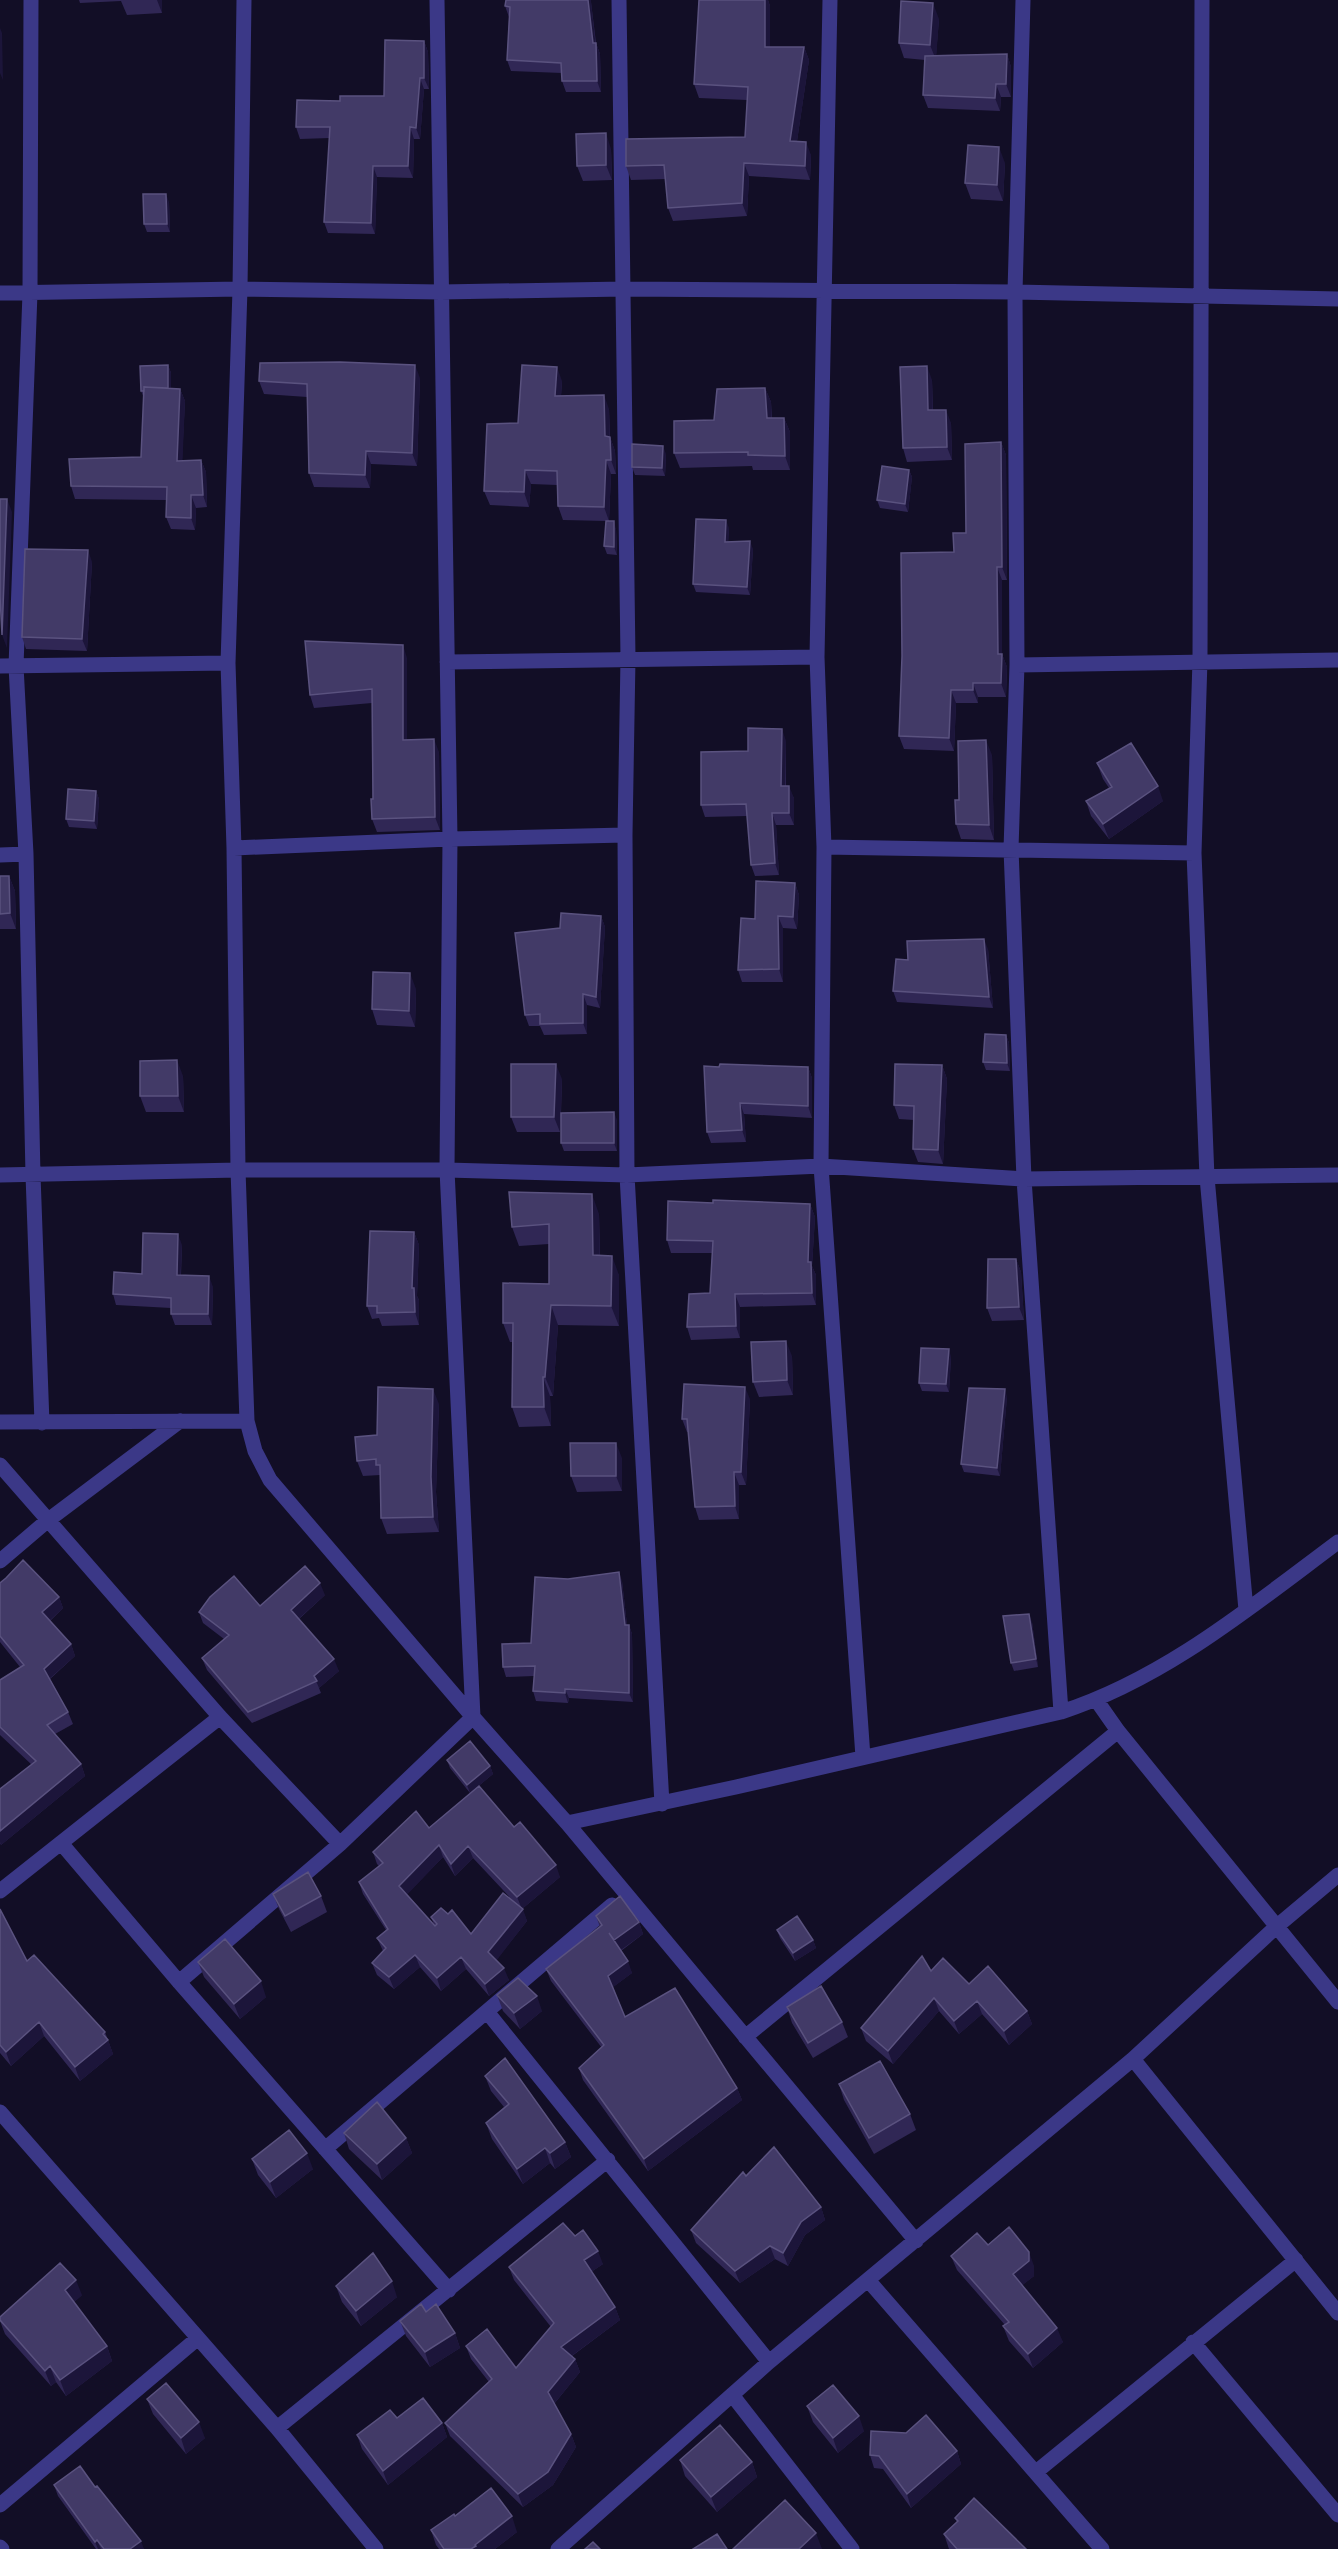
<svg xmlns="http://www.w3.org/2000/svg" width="1338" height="2549" viewBox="0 0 1338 2549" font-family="'Fira Sans',sans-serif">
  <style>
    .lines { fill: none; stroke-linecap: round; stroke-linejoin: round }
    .minor { stroke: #3b3887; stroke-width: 15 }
    .wall { fill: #302755; fill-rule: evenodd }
    .shaded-wall { fill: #1c153a }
    .building { fill: #423a67; stroke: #5a527f; stroke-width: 1.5 }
  </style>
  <rect width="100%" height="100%" fill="#120e26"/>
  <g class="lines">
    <!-- minor -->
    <path class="minor" d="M31 0 30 293 16 666 26 854 33 1175 42 1423
      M244 0 240 289 228 663 234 848 238 1170 247 1421 255 1451 270 1480 473 1717 567 1823 736 1787 1061 1712C1164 1679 1252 1606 1338 1542
      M619 0 628 658 625 835 627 1175 662 1804
      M830 0 817 657 824 847 821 1166 863 1757
      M1023 0 1015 292 1017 665 1011 849 1024 1179 1061 1712
      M1202 0 1200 660 1194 853 1207 1177 1246 1610
      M0 293 240 289 441 292 624 289 1015 292 1338 299
      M447 662 817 657
      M1017 665 1338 660
      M0 666 228 663
      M824 847 1194 853
      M234 848 450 839 625 835
      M0 855 26 854
      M0 1175 238 1170H447L627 1175 821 1166 1024 1179 1338 1175
      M0 1422 247 1421
      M0 1465 220 1717 340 1844
      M0 1561 47 1521 180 1421
      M1097 1701 1118 1731 1338 2002
      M567 1823 916 2241
      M61 1843 179 1982 449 2290
      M0 1891 220 1717
      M179 1982 340 1844 473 1717 447 1170 450 839 437 0
      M488 2013 769 2362
      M745 2037 1118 1731
      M1133 2059 1338 2313
      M0 2112 277 2428 376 2549
      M325 2149 612 1905
      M868 2280 1102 2549
      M1193 2342 1338 2515
      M733 2396 852 2549
      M277 2428 608 2160
      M1036 2472 1296 2260
      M0 2505 198 2338
      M0 2547 2 2549
      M558 2549 769 2362 1133 2059 1276 1927 1338 1875"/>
  </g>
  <!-- wall -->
  <path class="wall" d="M79 0H162V13L127 15 121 1 80 3Z
    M699 0H768L770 6V47H804L809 60 797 141 811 155 810 180 749 176 747 216 673 221 668 208 666 179 631 180 626 166 745 137 747 100 699 98 694 84Z
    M591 2 596 43 600 54 601 92H566L562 81V73L511 71 507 60 509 17 505 6Z
    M939 19 936 55 1007 54 1011 67V97H1001L1000 111 928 108 923 95 925 60 904 58 899 43Z
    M424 41 428 52 429 89H424L420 139H414L413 178 377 177 375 234 328 233 324 222 330 138 300 139 296 127 340 101 384 96Z
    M611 149 612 180 583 181 577 166Z
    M1005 163 1003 201 971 199 965 183Z
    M169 202 170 232H147L144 224Z
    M168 365 171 373V388L180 389 185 401 182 460H201L206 472 207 507 196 508 195 530 171 529 166 517V500L75 499 71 486 141 457 144 398 141 391Z
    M420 378 417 466 371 464 370 488 314 487 309 473 307 397 264 394 259 381Z
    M932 380 933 410 951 423 952 460 907 462 903 448Z
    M562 381 561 396 609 409 610 437 615 451 616 474H611L609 521 616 529 617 555 607 554 604 546 606 521 563 520 558 506 557 485 531 484 529 507 490 505 484 491 518 423Z
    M765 388 771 402 772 418H784L790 432V470H753L752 466 680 468 674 453 714 420Z
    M1001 442 1006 455 1007 580H1002V654L1007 667 1006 697H978V703H956L954 751 904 749 899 736 954 552 966 533Z
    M666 454 665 476 635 475 632 467Z
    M909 470 912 477 908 512 880 508 877 500Z
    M729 528 728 542 753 549 750 595 696 592 693 584Z
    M92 562 87 651 26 649 22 637Z
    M407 658V740L439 752 440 830 377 832 372 819 373 799 372 703 314 708 310 695Z
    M786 741V786L794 798V825H776L779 875 755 876 751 865 747 816 705 817 701 805 748 751Z
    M992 755 994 840 961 839 956 824 959 800Z
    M1097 763 1163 801 1109 839 1091 816 1086 801 1109 788 1103 779Z
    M96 791 99 799 97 829 69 827 66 819Z
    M0 876H9L15 891 16 929H0Z
    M795 883 799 895 797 929 783 928V982H742L738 970Z
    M601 916 605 927 600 1008 587 1005V1034L544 1035 540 1026H529L525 1015 560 928Z
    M988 949 993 1008 897 1002 893 991 908 960Z
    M416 989 415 1027 377 1025 372 1009Z
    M1006 1035 1009 1043 1010 1071 986 1070 983 1062Z
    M942 1065 947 1079 943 1164 918 1162 913 1149 914 1120 899 1119 894 1105Z
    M719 1067H808L812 1078V1118L744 1114 746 1142 711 1143 707 1132Z
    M183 1076 184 1112H146L140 1096Z
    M562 1079 561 1113 617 1120V1151H564L561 1143V1114L560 1132H517L511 1117Z
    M713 1203 810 1204 815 1217 812 1266 816 1275V1305L740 1307V1338L691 1340 687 1327 710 1293 712 1253H671L667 1240Z
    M599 1214 600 1255 619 1275V1326L558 1325 553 1396H550L551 1426 519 1427 512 1407 513 1342H510L503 1323 549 1284V1244L519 1246 512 1227Z
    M414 1232 419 1245 417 1296 419 1300V1325L382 1326 379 1318 372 1319 367 1306Z
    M182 1245 181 1275 213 1287 212 1325H175L171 1314V1308L116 1305 113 1294Z
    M1016 1259 1021 1272 1024 1320 992 1321 987 1308Z
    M792 1356 793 1395 759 1397 753 1382Z
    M951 1357 949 1392 922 1391 919 1383Z
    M1007 1397 1000 1476 964 1472 961 1464Z
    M750 1399 746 1485H739V1519L699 1520 695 1507 688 1432H687L682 1419Z
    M439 1404 436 1492 439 1532 387 1534 381 1518 380 1475 363 1476 357 1461 377 1435Z
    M622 1458V1491L577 1492 571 1476Z
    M622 1581 627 1625H629L632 1634 633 1702 569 1698 568 1703 536 1701 533 1691 534 1676 506 1677 503 1667 531 1643Z
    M0 1583 59 1597 63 1608 50 1621 71 1644 75 1656 50 1679 68 1712 73 1724 55 1734 81 1764 85 1776 1 1845 0 1843V1789L32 1765 0 1735V1680L20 1667 0 1642Z
    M325 1595 299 1619 339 1671 319 1688 321 1693 252 1723 207 1670 202 1658 224 1639 203 1623 199 1612 260 1606Z
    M1032 1622 1038 1667 1014 1671 1011 1663Z
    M447 1760 490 1766 493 1774 470 1793 450 1768Z
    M514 1827 560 1877 522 1909 527 1921 496 1960 509 1980 489 1996 466 1969 441 1991 420 1967 394 1989 377 1975 372 1963 383 1951 377 1938 386 1930 363 1894 359 1882 379 1866 377 1864 373 1852 429 1828ZM443 1857 455 1876 473 1858 516 1904 471 1934 431 1917 434 1925 407 1894Z
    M273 1894 321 1896 327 1912 291 1932 279 1909Z
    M0 1909 27 1961 105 2032 113 2054 80 2081 44 2036 11 2066 0 2053Z
    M596 1916 639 1922 643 1934 621 1951 632 1973 613 1987 625 2017 737 2088 742 2100 648 2171 583 2080 579 2068 602 2048 551 1981 546 1969 600 1927Z
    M777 1930 813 1940 816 1948 795 1961 780 1938Z
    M198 1962 266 1997 240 2019 204 1977Z
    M931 1971 969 1984 1027 2011 1032 2024 1009 2045 982 2014 959 2034 939 2011 893 2064 866 2041 861 2028Z
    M497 1995 542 2011 520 2029 503 2011Z
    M787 2007 842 2022 848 2037 813 2058 792 2023Z
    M485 2076 565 2142 571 2157 555 2169 550 2163 523 2184 492 2139 486 2123 504 2107 491 2091Z
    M839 2084 910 2114 916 2130 874 2154 844 2100Z
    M344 2133 406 2138 412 2153 382 2180 349 2149Z
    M252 2159 313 2169 276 2198 258 2175Z
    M746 2176 821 2207 825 2220 805 2235 788 2266 775 2259 740 2283 696 2243 691 2230Z
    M575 2236 603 2264 591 2272 615 2307 620 2320 572 2356 575 2359 580 2372 554 2404 571 2434 576 2447 553 2485 523 2507 450 2436 445 2423 489 2382 471 2359 466 2346 516 2368 551 2327 514 2280 509 2267Z
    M988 2245 1034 2266V2276L1022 2285 1063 2342 1033 2368 1009 2341 1003 2326 1005 2325 957 2270 951 2256Z
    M336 2286 397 2297 361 2326 342 2302Z
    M82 2295 74 2302 107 2346 112 2361 66 2396 56 2382 51 2386 5 2334 0 2321V2317Z
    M426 2312 455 2333 460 2348 430 2367 406 2336 400 2321Z
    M147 2399 205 2438 186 2454 153 2414Z
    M807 2406 864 2431 838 2453 813 2422Z
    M397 2418 442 2423 447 2437 388 2485 362 2449 357 2435Z
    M957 2451 961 2464 911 2508 883 2469 874 2468 870 2455Z
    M680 2460 752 2462 757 2477 717 2512 685 2476Z
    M54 2485 95 2487 144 2549H96L58 2496Z
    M455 2516 517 2532 495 2549H439L436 2545 431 2530Z
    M955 2518 1026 2549H949L944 2534 957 2522Z"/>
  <!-- shaded-wall -->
  <path class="shaded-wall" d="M157 0H162V13Z
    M588 0H591V2L596 48V43L600 54 601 92 597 81Z
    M765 0H768L770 6V60L765 47Z
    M933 3 939 19 936 60 930 45Z
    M0 28 2 33 3 80 0 73Z
    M424 41 428 52 429 89 424 78Z
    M804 47 809 60 795 155 790 141Z
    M1007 54 1011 67V97L1006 84Z
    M420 78 424 89 420 139 416 128Z
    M996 84 1001 97 1000 111 995 98Z
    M410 127 414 139 413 178 408 166Z
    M606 133 611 149 612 180 606 165Z
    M806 142 811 155 810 180 805 166Z
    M999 147 1005 163 1003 201 997 185Z
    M744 163 749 176 747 216 742 203Z
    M373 166 377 177 375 234 371 223Z
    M166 194 169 202 170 232 167 224Z
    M168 365 171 373V397L168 390Z
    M415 365 420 378 417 466 412 453Z
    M927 366 932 380 933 424 928 410Z
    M557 367 562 381 560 410 555 396Z
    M765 388 771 402 772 433 767 418Z
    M180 389 185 401 182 473 177 461Z
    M604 395 609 409 610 450 605 436Z
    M946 410 951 423 952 460 947 447Z
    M784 418 790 432V470L785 456Z
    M610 437 615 451 616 474 611 460Z
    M1001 442 1006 455 1007 580 1002 567Z
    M663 446 666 454 665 476 662 468Z
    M366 451 371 464 370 488 365 475Z
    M201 460 206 472 207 507 203 495Z
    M606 460 611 474 609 521 604 507Z
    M525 470 531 484 529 507 524 492Z
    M909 470 912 477 908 512 905 504Z
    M191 495 196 508 195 530 191 518Z
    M7 499 12 512 7 648 2 635Z
    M726 520 729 528 728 550 725 542Z
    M614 521 616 529 617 555 614 547Z
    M750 541 753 549 750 595 747 587Z
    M88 550 92 562 87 651 82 639Z
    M997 567 1002 580V654L1007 667 1006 697 1001 683 998 654Z
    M403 645 407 658V753L403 740Z
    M973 683 978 697V703L973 690Z
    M951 690 956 703 954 751 949 738Z
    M782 729 786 741 785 798 781 786Z
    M434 739 439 752 440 830 435 817Z
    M986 740 992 755 994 840 989 825Z
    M789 786 794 798V825L789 813Z
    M1158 786 1163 801 1109 839 1103 824Z
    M96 791 99 799 97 829 94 821Z
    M772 813 776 825 779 875 775 863Z
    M9 876 15 891 16 929 10 913Z
    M795 883 799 895 797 929 793 917Z
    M601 916 605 927 600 1008 596 997Z
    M778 916 783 928V982L779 969Z
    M984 939 988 949 993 1008 989 997Z
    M410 973 416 989 415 1027 409 1011Z
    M583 994 587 1005V1034L583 1023Z
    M1006 1035 1009 1043 1010 1071 1007 1063Z
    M177 1060 183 1076 184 1112 178 1096Z
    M556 1064 562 1079 560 1132 554 1117Z
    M942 1065 947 1079 943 1164 938 1150Z
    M808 1067 812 1078V1118L808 1106Z
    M740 1103 744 1114 746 1142 742 1130Z
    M614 1112 617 1120V1151L614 1143Z
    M592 1194 599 1214 600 1275 593 1255Z
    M810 1204 815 1217 812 1266 816 1275V1305L812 1293 808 1262Z
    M414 1232 419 1245 417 1296 419 1300V1325L415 1312 412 1288Z
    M178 1234 182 1245 180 1286 177 1275Z
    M612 1256 619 1275V1326L611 1306Z
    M1016 1259 1021 1272 1024 1320 1019 1307Z
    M209 1276 213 1287 212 1325 208 1314Z
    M735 1294 740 1307V1338L736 1326Z
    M551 1305 558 1325 553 1396 545 1377Z
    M786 1341 792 1356 793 1395 787 1380Z
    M949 1349 951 1357 949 1392 946 1384Z
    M543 1377 550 1396 551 1426 544 1407Z
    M745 1387 750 1399 746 1485 741 1472Z
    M433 1389 439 1404 436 1492 439 1532 433 1517 431 1477Z
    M1005 1389 1007 1397 1000 1476 997 1468Z
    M616 1443 622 1458V1491L616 1476Z
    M734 1472 739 1485V1519L735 1506Z
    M619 1572 622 1581 628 1634 625 1625Z
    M320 1583 325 1595 295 1622 291 1610Z
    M59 1597 63 1608 46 1624 42 1612Z
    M1029 1614 1032 1622 1038 1667 1036 1659Z
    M629 1625 632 1634 633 1702 629 1693Z
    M71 1644 75 1656 48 1680 44 1669Z
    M334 1659 339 1671 319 1688 314 1676Z
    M565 1689 569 1698 568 1703 565 1693Z
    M81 1764 85 1776 1 1845 0 1842V1831Z
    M490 1766 493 1774 470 1793 467 1785Z
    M439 1845 443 1857 404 1898 399 1886Z
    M468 1846 473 1858 455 1876 451 1864Z
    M556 1865 560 1877 522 1909 517 1897Z
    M523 1909 527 1921 493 1965 488 1952Z
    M639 1922 643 1934 618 1952 614 1940Z
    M813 1940 816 1948 795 1961 793 1953Z
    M415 1955 420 1967 394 1989 389 1977Z
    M461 1957 466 1969 441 1991 437 1978Z
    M628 1961 632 1973 612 1988 608 1976Z
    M504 1968 509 1980 489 1996 485 1984Z
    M261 1981 266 1997 240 2019 234 2004Z
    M537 1996 542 2011 520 2029 514 2013Z
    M934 1998 939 2011 893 2064 888 2051Z
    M977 2001 982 2014 959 2034 954 2021Z
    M1027 2011 1032 2024 1009 2045 1004 2031Z
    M39 2022 44 2036 11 2066 6 2052Z
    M108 2040 113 2054 80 2081 75 2067Z
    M737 2088 742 2100 648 2171 644 2159Z
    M406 2138 412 2153 382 2180 377 2164Z
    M565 2142 571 2157 555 2169 550 2153Z
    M545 2148 550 2163 523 2184 517 2169Z
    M307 2153 313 2169 276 2198 270 2182Z
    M821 2207 825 2220 805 2235 788 2266 783 2253 801 2222Z
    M770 2246 775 2259 740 2283 735 2271Z
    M598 2251 603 2264 588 2274 584 2260Z
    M1029 2252 1034 2266V2276L1018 2289 1013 2274Z
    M76 2280 82 2295 71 2305 65 2290Z
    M392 2281 397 2297 361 2326 356 2311Z
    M615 2307 620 2320 566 2360 561 2347Z
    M1057 2328 1063 2342 1033 2368 1028 2354Z
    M455 2333 460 2348 430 2367 425 2352Z
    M107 2346 112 2361 66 2396 60 2380Z
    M575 2359 580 2372 553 2405 548 2392Z
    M50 2366 56 2382 51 2386 45 2371Z
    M859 2416 864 2431 838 2453 833 2438Z
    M199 2422 205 2438 186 2454 181 2438Z
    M442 2423 447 2437 388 2485 383 2471Z
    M571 2434 576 2447 553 2485 523 2507 518 2494Z
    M957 2451 961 2464 911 2508 907 2494Z
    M752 2462 757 2477 717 2512 711 2497Z
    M512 2516 517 2532 495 2549H471L475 2545Z
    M816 2533 822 2549H799Z
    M97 2540 101 2549H98L95 2542Z
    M141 2541 144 2549H130Z"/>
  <!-- building -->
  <path class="building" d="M506 0H588L593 43H596L597 81H562L561 63 507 60 510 7 505 6Z
    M699 0H765V47H804L790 141 806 142 805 166 744 163 742 203 668 208 664 165 626 166V139L745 137 748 87 694 84Z
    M901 1 933 3 930 45 899 43Z
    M385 40 424 41V78H420L416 128 410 127 408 166H373L371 223 324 222 330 127H296L297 100 340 101V96H384Z
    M1007 54 1006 84H996L995 98 923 95 925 56Z
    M606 133V165L577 166 576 134Z
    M968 145 999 147 997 185 965 183Z
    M143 194H166L167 224H144Z
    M340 362 415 365 412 453 366 451 365 475 309 473 307 384 259 381 260 363Z
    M168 365V388L144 387V391H141L140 366Z
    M522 365 557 367 555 396 604 395 605 436 610 437 611 460H606L604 507 558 506 557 471 525 470 524 492 484 491 487 424 518 423Z
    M927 366 928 410H946L947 447 903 448 900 367Z
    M144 387 180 389 177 461 201 460 203 495H191V518L166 517 167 487 71 486 69 459 141 457Z
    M765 388 767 418H784L785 456 748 455V452L674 453V421L714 420 717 389Z
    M1001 442 1002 567H997L998 654H1002L1001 683H973V690H951L949 738 899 736 902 656 901 553 954 552 953 533H966L965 444Z
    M632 444 663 446 662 468 632 467Z
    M882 466 909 470 905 504 877 500Z
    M0 499H7L2 635 0 596Z
    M696 519 726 520 725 542 750 541 747 587 693 584Z
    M606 521H614V547L604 546Z
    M25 549 88 550 82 639 22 637Z
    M305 641 403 645V740L434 739 435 817 372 819 371 799H373L372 689 310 695Z
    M748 728 782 729 781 786H789V813H772L775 863 751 865 746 804 701 805V752L748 751Z
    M986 740 989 825 956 824 955 800H959L958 741Z
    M1131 743 1158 786 1103 824 1086 801 1112 787 1097 763Z
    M68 789 96 791 94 821 66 819Z
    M0 876H9L10 913 0 914Z
    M756 881 795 883 793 917 778 916 779 969 738 970 741 918 755 919Z
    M561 913 601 916 596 997 583 994V1023L540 1024V1014L525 1015 515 933 560 928Z
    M984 939 989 997 893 991 896 959 908 960 907 941Z
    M373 972 410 973 409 1011 372 1009Z
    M985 1034 1006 1035 1007 1063 983 1062Z
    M177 1060 178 1096H140V1061Z
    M511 1064H556L554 1117H511Z
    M720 1064 808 1067V1106L740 1103 742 1130 707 1132 704 1066 719 1067Z
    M895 1064 942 1065 938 1150 913 1149 914 1106 894 1105Z
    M614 1112V1143H561V1113Z
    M509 1192 592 1194 593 1255 612 1256 611 1306 551 1305 545 1377H543L544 1407H512L513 1323H503V1283L549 1284V1224L512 1227Z
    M713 1200 810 1204 808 1262H811L812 1293 735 1294 736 1326 687 1327 689 1294 710 1293 713 1241 667 1240 668 1201 713 1203Z
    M370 1231 414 1232 412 1288H414L415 1312 377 1313V1306H367Z
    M143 1233 178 1234 177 1275 209 1276 208 1314H171V1298L113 1294 114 1272 142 1274Z
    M988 1259H1016L1019 1307 987 1308Z
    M786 1341 787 1380 753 1382 751 1342Z
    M921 1348 949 1349 946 1384 919 1383Z
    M684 1384 745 1387 741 1472H734L735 1506 695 1507 687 1419H682Z
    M378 1387 433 1389 431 1477 433 1517 381 1518 380 1465H376V1459L357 1461 355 1437 377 1435Z
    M969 1388 1005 1389 997 1468 961 1464Z
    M570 1443H616V1476H571Z
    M23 1560 59 1597 42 1612 71 1644 44 1669 68 1712 47 1725 81 1764 0 1831V1789L36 1761 0 1727V1680L24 1665 0 1636V1583L6 1578Z
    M305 1566 320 1583 291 1610 334 1659 314 1676 317 1681 248 1712 202 1658 229 1635 199 1612 210 1597 234 1576 260 1606Z
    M619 1572 625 1625H629V1693L565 1689V1693L533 1691 535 1666 503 1667 502 1644 531 1643 535 1577 568 1579Z
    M1029 1614 1036 1659 1011 1663 1003 1616Z
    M470 1741 490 1766 467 1785 447 1760Z
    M479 1786 514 1827 520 1822 556 1865 517 1897 468 1846 451 1864 439 1845 399 1886 435 1926 437 1924 431 1917 441 1908 448 1914 452 1910 471 1934 503 1893 523 1909 488 1952 504 1968 485 1984 461 1957 437 1978 415 1955 389 1977 372 1963 386 1948 377 1938 388 1929 359 1882 383 1863 373 1852 416 1811 429 1828Z
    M308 1872 321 1896 285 1916 273 1894Z
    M620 1896 639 1922 614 1940 609 1933 628 1961 608 1976 625 2017 675 1988 737 2088 644 2159 579 2068 604 2045 546 1969 602 1925 596 1916Z
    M0 1909 27 1961 34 1955 105 2032 103 2034 108 2040 75 2067 39 2022 6 2052 0 2045Z
    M797 1916 813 1940 793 1953 777 1930Z
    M225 1939 261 1981 234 2004 198 1962Z
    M922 1956 931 1971 943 1958 969 1984 988 1966 1027 2011 1004 2031 977 2001 954 2021 934 1998 888 2051 861 2028Z
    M518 1978 537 1996 514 2013 497 1995Z
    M821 1986 842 2022 808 2043 787 2007Z
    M505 2058 565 2142 550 2153 545 2148 517 2169 486 2123 509 2104 485 2076Z
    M880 2061 910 2114 869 2138 839 2084Z
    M377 2102 406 2138 377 2164 344 2133Z
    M289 2130 307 2153 270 2182 252 2159Z
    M774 2147 821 2207 801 2222 783 2253 770 2246 735 2271 691 2230 743 2172 746 2176Z
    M563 2223 575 2236 583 2230 598 2251 584 2260 615 2307 561 2347 575 2359 548 2392 571 2434 548 2472 518 2494 445 2423 492 2379 466 2346 487 2329 516 2368 554 2323 509 2267Z
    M1009 2227 1029 2252V2261L1013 2274 1057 2328 1028 2354 1003 2326 1009 2322 951 2256 977 2233 988 2245Z
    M373 2253 392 2281 356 2311 336 2286Z
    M60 2263 76 2280 65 2290 107 2346 60 2380 50 2366 45 2371 0 2320V2317Z
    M421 2304 426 2312 436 2304 455 2333 425 2352 400 2321Z
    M166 2383 199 2422 181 2438 147 2399Z
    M833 2385 859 2416 833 2438 807 2406Z
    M423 2398 442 2423 383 2471 357 2435 390 2410 397 2418Z
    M926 2415 957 2451 907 2494 879 2456 870 2455 871 2431 906 2433Z
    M720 2425 752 2462 711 2497 680 2460Z
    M80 2466 95 2487 97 2486 141 2541 130 2549H104L97 2540 95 2542 54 2485Z
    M491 2488 512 2516 475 2545 476 2546 471 2549H444L431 2530 454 2514 455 2516Z
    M974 2498 1026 2549H957L944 2534 958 2521 955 2518Z
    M785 2500 816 2533 799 2549H733Z
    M717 2534 727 2549H693Z
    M593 2542 600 2549H585Z"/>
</svg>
